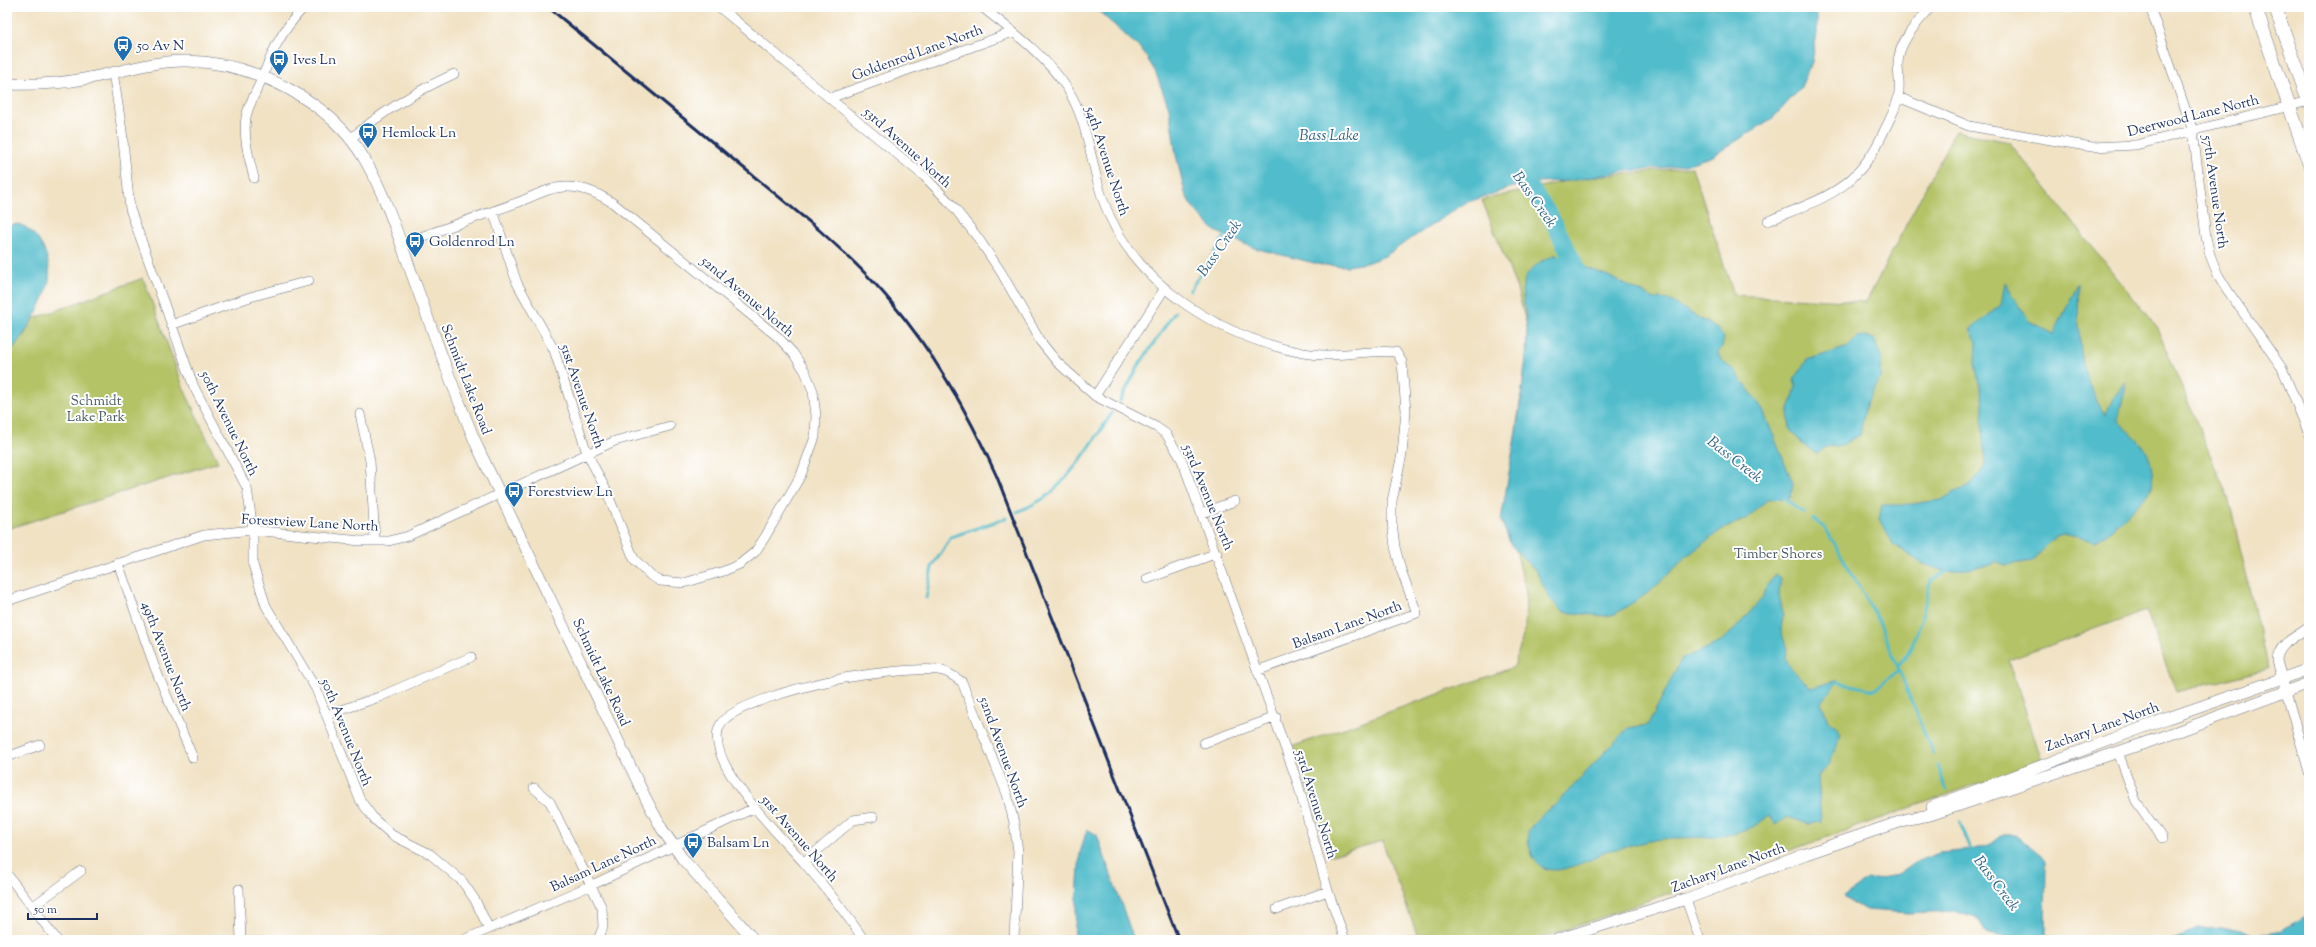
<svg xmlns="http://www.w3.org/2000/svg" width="2316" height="947" viewBox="0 0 2316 947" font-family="'Sorts Mill Goudy',serif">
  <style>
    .green { fill: #b4c366; stroke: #687962 }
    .water { fill: #51bccb; stroke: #367694 }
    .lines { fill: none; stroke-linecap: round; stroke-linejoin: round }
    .stream { stroke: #51bccb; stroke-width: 3 }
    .river { stroke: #51bccb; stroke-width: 17 }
    .minor-casing { stroke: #666e82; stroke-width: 10 }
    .tertiary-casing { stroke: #666e82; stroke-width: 12 }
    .secondary-casing { stroke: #666e82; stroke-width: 14 }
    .minor { stroke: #fff; stroke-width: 9 }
    .tertiary { stroke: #fff; stroke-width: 11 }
    .secondary { stroke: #fff; stroke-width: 13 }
    .rail { stroke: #1b2f5e; stroke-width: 3 }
    .labels { text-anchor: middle; stroke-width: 4; stroke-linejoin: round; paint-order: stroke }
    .poi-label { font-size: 14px; fill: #1b2f5e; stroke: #fff; text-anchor: start }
    .street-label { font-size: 14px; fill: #1b2f5e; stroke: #fff }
    .park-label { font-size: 14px; fill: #495b60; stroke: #fff }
    .water-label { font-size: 15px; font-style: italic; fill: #2e6084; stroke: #fff }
  </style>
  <rect width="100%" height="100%" fill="#fff"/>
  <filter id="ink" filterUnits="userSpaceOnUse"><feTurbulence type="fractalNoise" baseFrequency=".025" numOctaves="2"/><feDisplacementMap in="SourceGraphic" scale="8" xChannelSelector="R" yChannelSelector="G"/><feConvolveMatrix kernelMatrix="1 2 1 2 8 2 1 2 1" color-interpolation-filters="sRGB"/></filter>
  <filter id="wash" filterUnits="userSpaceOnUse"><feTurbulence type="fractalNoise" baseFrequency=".012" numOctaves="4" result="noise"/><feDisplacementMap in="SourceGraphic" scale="16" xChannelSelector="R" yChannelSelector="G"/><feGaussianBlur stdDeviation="0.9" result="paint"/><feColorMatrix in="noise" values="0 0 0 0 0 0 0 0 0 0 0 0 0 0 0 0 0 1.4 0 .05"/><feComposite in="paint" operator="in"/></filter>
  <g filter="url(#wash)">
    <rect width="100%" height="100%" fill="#f1e2c4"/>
    <!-- green -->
    <path class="green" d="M1955 131 2009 142 2157 328 2229 500 2268 669 2176 692 2146 610 2009 660 2042 761 1537 940H1419L1382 841 1329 856 1294 746 1514 667 1525 629 1526 592 1516 550 1502 523 1526 363 1527 326 1517 289 1482 200 1575 179 1692 167 1734 295 1866 302Z
      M143 278 184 389 218 462 7 529V354L24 335 33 319Z"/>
    <!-- water -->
    <path class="water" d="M1094 7H1817V33L1812 62 1800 89 1774 117 1713 156 1685 165 1661 168 1626 171 1570 181 1535 182 1510 188 1465 203 1385 256 1366 263 1347 266 1322 265 1254 248 1215 231 1205 221 1191 205 1185 193 1176 155 1169 108 1155 71 1142 50Z
      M18 224C40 230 54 264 48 285 43 305 22 341 7 354V226Z
      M1554 255 1577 257 1584 267 1606 275 1655 299 1669 300 1719 330 1724 338 1722 347 1718 353 1720 358 1737 374 1762 408 1793 483 1791 497 1786 499 1767 500 1746 519 1721 530 1687 556 1651 591 1615 614 1605 616 1563 612 1550 599 1536 571 1511 545 1501 520 1519 414 1527 350V326L1522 290 1526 275 1540 262Z
      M2005 282 2029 321 2054 334 2078 283C2079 329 2076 376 2106 415L2113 398 2127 381 2118 421C2126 429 2137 437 2144 447 2150 456 2154 475 2152 486 2149 497 2106 536 2095 542 2061 531 2056 533 2033 561L2007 565 1996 562 1987 566 1947 572 1921 563 1893 544 1879 519 1882 505H1905L1940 500 1973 483 1985 466 1982 423 1983 403 1975 364 1976 341 1970 330 2001 305Z
      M1859 336 1874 339 1881 357 1880 379 1866 404 1860 435 1842 445 1826 447 1817 454 1801 443 1790 428 1788 413 1796 387 1794 380 1807 360 1848 347Z
      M1776 575 1781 578 1779 594 1783 613 1781 630 1787 649 1786 659 1790 667 1811 688 1839 680 1821 702 1828 720 1836 726 1840 735 1829 765 1818 776 1821 822 1808 824 1788 817 1776 825 1769 815C1739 844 1699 835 1662 839 1643 841 1624 848 1605 851 1597 858 1587 861 1577 865 1543 878 1530 865 1527 831L1546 811 1555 805 1628 728 1648 725 1681 660 1720 642 1736 628 1764 596 1767 585Z
      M1087 829 1097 835 1134 940H1074L1080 853Z
      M2003 835H2015L2046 860 2045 940H2023L1989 934 1976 918 1954 911 1909 913 1866 910 1843 897 1868 880 1898 875 1918 861 1939 853 1971 850 1991 844Z
      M2309 915V940H2171L2198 928 2223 927 2258 935 2282 931Z"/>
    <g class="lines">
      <!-- stream -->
      <path class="stream" d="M1190 290 1227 233
        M1120 401 1139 365 1175 312
        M1784 498 1804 513
        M1017 512C1030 506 1044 500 1054 490 1077 468 1095 439 1112 413
        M1813 519 1826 529 1879 621 1933 754
        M926 598 932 567 951 537 1006 518
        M1897 666C1919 647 1923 607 1931 580L1949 570
        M1837 682 1874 690 1899 670
        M1938 766 1947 790
        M1960 823 1971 850"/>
      <!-- river -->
      <path class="river" d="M1514 167 1517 168 1550 216 1581 276"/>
    </g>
  </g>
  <g filter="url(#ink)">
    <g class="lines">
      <defs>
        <path id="minor" d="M719 7 925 177 952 205 978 238 1001 272 1040 341 1057 362 1095 396 1156 427 1166 434 1182 460 1297 781 1328 891 1345 940
          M982 7C1013 32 1045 55 1067 88 1089 123 1090 162 1103 200 1133 285 1218 336 1303 353 1334 359 1365 349 1396 352L1402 362 1406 411 1402 454 1392 501V522L1395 547 1401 570 1417 613 1259 670
          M2150 7 2193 131 2206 237 2210 255 2218 275 2228 291 2282 368 2309 434
          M113 72 122 131 130 209 194 387 247 488 253 530V565L266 606 316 689 360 800 374 819 392 835 430 854 462 881 475 900 489 929
          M1898 97 1969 126 2092 147 2136 145 2309 101
          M830 98 1013 32
          M350 139C383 111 414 92 454 74
          M254 178C249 158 243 138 246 117 248 106 255 94 260 83 273 50 279 34 304 7
          M1768 221C1826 197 1858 190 1885 129 1890 119 1896 108 1898 98 1901 87 1898 75 1898 64 1898 42 1917 23 1931 7
          M401 244C440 230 479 216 519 202 534 196 552 186 568 187 585 187 599 194 613 203L778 337 793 353 805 371 813 391 816 416 815 437 801 475 765 537 755 552 740 564 724 571 684 583 660 581 651 576 634 559 606 490 587 453 554 350 517 283 493 211
          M171 325 250 297 309 281
          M1095 396 1165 288
          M360 414 370 461 375 540
          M1202 513 1235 501
          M118 563 155 668 193 758
          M1147 579 1217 553
          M7 601 204 535 253 530 361 541H389L408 536 615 441 670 426
          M2309 627C2296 637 2278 643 2277 661L2309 772
          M327 715 379 697 471 657
          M1204 743 1276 717
          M2118 752 2136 801 2162 838
          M7 757 40 745
          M534 788 550 802 602 908 603 927 598 940
          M804 862 853 820 873 817
          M7 874 57 940
          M239 889 241 940
          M1686 899 1700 940
          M32 907 81 871
          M1277 909 1328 891
          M463 940 592 885 754 808
          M864 940C846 913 826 888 805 864 783 838 701 761 720 725 730 705 806 686 830 681 851 676 924 666 943 671 950 673 956 678 962 682L1007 794 1014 823 1018 851 1014 940"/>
        <path id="tertiary" d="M7 84C33 85 58 84 84 79 119 73 152 60 188 61 255 63 331 101 365 160 388 200 401 245 417 288 436 341 455 394 477 446L645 797 662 829 682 858 754 940
          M1932 807 2168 718 2309 669
          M1556 940 1686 899 1806 854 1908 819 1930 815 2160 738 2309 683"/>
        <path id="secondary" d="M2255 7 2309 163
          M2275 7 2309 102"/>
      </defs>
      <!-- minor casing -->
      <use href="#minor" class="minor-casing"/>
      <!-- tertiary casing -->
      <use href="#tertiary" class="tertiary-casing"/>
      <!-- secondary casing -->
      <use href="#secondary" class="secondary-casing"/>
      <!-- minor -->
      <use href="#minor" class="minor"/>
      <!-- tertiary -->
      <use href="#tertiary" class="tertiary"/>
      <!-- secondary -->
      <use href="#secondary" class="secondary"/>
      <!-- rail -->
      <path class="rail" d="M548 7 818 229C844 252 869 275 891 302 936 355 969 414 997 477L1179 940"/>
    </g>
  </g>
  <!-- icons -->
  <defs>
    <symbol id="bus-pin" viewBox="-11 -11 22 30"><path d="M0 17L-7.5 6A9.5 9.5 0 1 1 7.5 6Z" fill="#1f6fb2" stroke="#fff"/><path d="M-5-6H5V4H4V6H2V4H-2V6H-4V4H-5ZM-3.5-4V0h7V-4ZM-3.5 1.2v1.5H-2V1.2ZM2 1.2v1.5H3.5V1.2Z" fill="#fff"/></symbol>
  </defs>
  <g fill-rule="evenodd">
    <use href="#bus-pin" x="112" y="34" width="22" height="30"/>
    <use href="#bus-pin" x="268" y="48" width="22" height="30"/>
    <use href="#bus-pin" x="357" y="121" width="22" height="30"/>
    <use href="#bus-pin" x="404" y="230" width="22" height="30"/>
    <use href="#bus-pin" x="503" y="480" width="22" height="30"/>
    <use href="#bus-pin" x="682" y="831" width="22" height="30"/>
  </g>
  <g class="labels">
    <!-- poi labels -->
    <g class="poi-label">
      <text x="137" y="50">50 Av N</text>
      <text x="293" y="64">Ives Ln</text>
      <text x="382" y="137">Hemlock Ln</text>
      <text x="429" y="246">Goldenrod Ln</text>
      <text x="528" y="496">Forestview Ln</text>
      <text x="707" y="847">Balsam Ln</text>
    </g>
    <!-- street labels -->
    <g class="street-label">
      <text transform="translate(917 52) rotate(-20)" y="5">Goldenrod Lane North</text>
      <text transform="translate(2193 115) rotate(-14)" y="5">Deerwood Lane North</text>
      <text transform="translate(908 147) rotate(42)" y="5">53rd Avenue North</text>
      <text transform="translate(1108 161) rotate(72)" y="5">54th Avenue North</text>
      <text transform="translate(2216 192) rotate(82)" y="5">57th Avenue North</text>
      <text transform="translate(748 296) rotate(40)" y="5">52nd Avenue North</text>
      <text transform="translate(467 379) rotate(69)" y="5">Schmidt Lake Road</text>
      <text transform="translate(583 396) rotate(71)" y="5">51st Avenue North</text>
      <text transform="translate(230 423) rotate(64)" y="5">50th Avenue North</text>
      <text transform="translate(1209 497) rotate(68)" y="5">53rd Avenue North</text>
      <text transform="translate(310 522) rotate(3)" y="5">Forestview Lane North</text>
      <text transform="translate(1347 624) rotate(-20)" y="5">Balsam Lane North</text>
      <text transform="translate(167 656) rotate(69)" y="5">49th Avenue North</text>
      <text transform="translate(602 672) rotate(65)" y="5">Schmidt Lake Road</text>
      <text transform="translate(2102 726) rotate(-20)" y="5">Zachary Lane North</text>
      <text transform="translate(347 732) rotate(68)" y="5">50th Avenue North</text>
      <text transform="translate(1004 752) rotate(70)" y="5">52nd Avenue North</text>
      <text transform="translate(1317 804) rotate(73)" y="5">53rd Avenue North</text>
      <text transform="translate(800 838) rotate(49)" y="5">51st Avenue North</text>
      <text transform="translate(603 863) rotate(-25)" y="5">Balsam Lane North</text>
      <text transform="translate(1728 867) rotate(-20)" y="5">Zachary Lane North</text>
    </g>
    <!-- park labels -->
    <g class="park-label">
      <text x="96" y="405">Schmidt<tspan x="96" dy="16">Lake Park</tspan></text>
      <text x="1778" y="558">Timber Shores</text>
    </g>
    <!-- water labels -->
    <g class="water-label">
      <text x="1329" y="140">Bass Lake</text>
      <text transform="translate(1535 199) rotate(55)" y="5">Bass Creek</text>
      <text transform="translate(1219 248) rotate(-55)" y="5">Bass Creek</text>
      <text transform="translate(1735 459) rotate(38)" y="5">Bass Creek</text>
      <text transform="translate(1997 883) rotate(53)" y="5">Bass Creek</text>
    </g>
  </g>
  <!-- margin -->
  <rect width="2316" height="947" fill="none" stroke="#fff" stroke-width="24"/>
  <!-- scale -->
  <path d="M28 913v6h69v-6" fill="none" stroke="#1b2f5e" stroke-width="2"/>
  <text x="34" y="913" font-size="12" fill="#1b2f5e" stroke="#ffffff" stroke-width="3" paint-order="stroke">50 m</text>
</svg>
